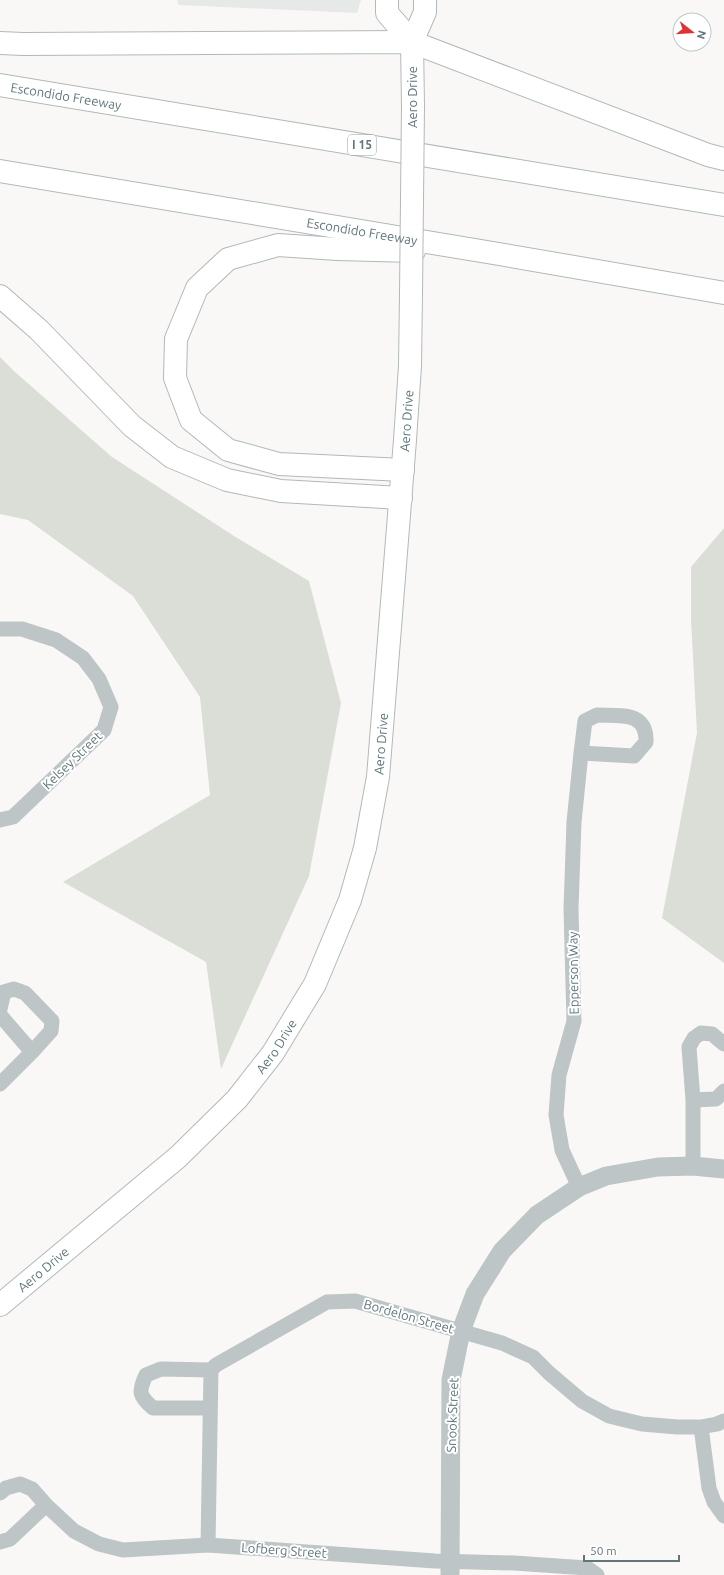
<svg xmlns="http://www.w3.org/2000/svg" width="724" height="1575" viewBox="0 0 724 1575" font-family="Ubuntu,sans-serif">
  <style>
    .built { fill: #e7e8e8 }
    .green { fill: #daded6 }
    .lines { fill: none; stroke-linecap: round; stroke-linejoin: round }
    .primary-casing { stroke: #b2b9bb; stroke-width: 24 }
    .motorway-casing { stroke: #b2b8ba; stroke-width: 24 }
    .minor { stroke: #bec5c6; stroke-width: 15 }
    .tertiary { stroke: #bec5c6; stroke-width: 19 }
    .primary { stroke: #fff; stroke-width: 22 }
    .motorway { stroke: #fff; stroke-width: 22 }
    .primary-bridge-casing { stroke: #b2b9bb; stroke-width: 24; stroke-linecap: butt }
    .primary-bridge { stroke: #fff; stroke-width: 22 }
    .labels { text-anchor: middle; stroke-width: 4; stroke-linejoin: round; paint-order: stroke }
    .shield { fill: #fff; stroke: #909fa2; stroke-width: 1 }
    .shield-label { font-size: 12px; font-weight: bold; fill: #60767a }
    .street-label { font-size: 13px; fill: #60767a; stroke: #fff }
  </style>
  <rect width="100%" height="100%" fill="#f9f8f7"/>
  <!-- built -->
  <path class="built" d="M177 0H361L357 13 179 5Z"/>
  <!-- green -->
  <path class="green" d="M0 357 15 372 112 457 234 536 309 581 341 703 309 876 221 1069 206 962 63 882 210 795 200 697 133 596 28 520 0 514Z
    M724 528V963L662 918 697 733 691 619V567Z"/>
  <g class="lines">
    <defs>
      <g id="primary">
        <path d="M387 0V13L412 42"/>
        <path d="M413 106 412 42 425 12V0"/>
        <path id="s1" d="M0 1305 178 1157 237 1099 273 1053 315 984 350 900 365 848 378 777 405 440 410 366 411 294"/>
      </g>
      <g id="motorway">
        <path d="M0 43 23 44 412 42 708 155 724 159"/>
        <path id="s2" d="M0 85 724 205"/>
        <path id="s3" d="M0 171 499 254 724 293"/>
        <path d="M0 296 39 330 132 426 172 457 227 480 281 491 401 498"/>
        <path d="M403 470 279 464 228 450 191 420 175 378 176 339 197 288 228 259 278 245 337 249 414 251"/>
      </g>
    </defs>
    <!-- primary casing -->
    <use href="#primary" class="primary-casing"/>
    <!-- motorway casing -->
    <use href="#motorway" class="motorway-casing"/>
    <!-- minor -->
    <path class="minor" d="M0 629H22L56 640 83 658 99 679 111 707 104 730 13 817 0 820
      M597 715C620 716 647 711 646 742L634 756 581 753 585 721Z
      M0 1009 4 992 14 989 25 993 52 1021 51 1031 32 1052 0 1015
      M724 1044 712 1034 701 1033 694 1038 689 1047 693 1100 716 1099 724 1091
      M0 1084 32 1052
      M693 1100V1166
      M579 1187 562 1150 556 1115 559 1075 574 1021 571 909 574 822 581 753
      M209 1408H153C139 1396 138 1392 146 1375L161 1369 211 1370
      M701 1427 709 1488 714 1502 724 1516
      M0 1493 6 1488 20 1484 32 1489 46 1505 74 1531 99 1544 123 1550 208 1545 435 1561 514 1563 587 1568 597 1575
      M0 1542 10 1539 46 1505
      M208 1545 211 1370 216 1365 327 1302 355 1301 502 1343 533 1357 549 1373 582 1401 609 1416 642 1424 677 1427H701L717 1424 724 1421"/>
    <!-- tertiary -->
    <path class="tertiary" d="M450 1575 451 1380 461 1331 475 1294 502 1251 537 1215 579 1187 606 1176 658 1167 693 1166 724 1169"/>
    <!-- primary -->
    <use href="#primary" class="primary"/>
    <!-- motorway -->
    <use href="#motorway" class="motorway"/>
    <defs>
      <path id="primary-bridge" d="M411 294 413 106"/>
    </defs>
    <!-- primary-bridge casing -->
    <use href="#primary-bridge" class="primary-bridge-casing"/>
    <!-- primary-bridge -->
    <use href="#primary-bridge" class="primary-bridge"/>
  </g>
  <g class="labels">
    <!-- shield labels -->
    <rect class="shield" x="348" y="135" width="28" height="20" rx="3"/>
    <g class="shield-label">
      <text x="362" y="149">I 15</text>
    </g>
    <!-- street labels -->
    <g class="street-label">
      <text dy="5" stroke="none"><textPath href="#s2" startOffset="67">Escondido Freeway</textPath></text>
      <text transform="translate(412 97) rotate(-90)" y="5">Aero Drive</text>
      <text dy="5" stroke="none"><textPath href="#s3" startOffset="367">Escondido Freeway</textPath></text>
      <text dy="5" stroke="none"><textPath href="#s1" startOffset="1028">Aero Drive</textPath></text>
      <text dy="5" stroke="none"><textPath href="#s1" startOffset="704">Aero Drive</textPath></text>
      <text transform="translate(72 760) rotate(-44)" y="5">Kelsey Street</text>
      <text transform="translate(573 973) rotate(-91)" y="5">Epperson Way</text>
      <text dy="5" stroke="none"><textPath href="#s1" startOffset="380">Aero Drive</textPath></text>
      <text dy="5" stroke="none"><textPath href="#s1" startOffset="56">Aero Drive</textPath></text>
      <text transform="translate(409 1316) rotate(16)" y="5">Bordelon Street</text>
      <text transform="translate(452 1415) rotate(-88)" y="5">Snook Street</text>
      <text transform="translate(284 1550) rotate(4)" y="5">Lofberg Street</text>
    </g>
  </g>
  <!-- north arrow -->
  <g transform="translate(692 32) rotate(107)"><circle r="19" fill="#ffffff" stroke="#bfc8ca"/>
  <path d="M0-3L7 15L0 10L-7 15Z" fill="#dd3337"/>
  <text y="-6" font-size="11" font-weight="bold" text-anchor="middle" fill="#60767a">N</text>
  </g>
  <!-- scale -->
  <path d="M584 1555v6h95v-6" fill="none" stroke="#60767a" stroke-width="2"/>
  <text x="590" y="1555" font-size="12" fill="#60767a" stroke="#ffffff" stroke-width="3" paint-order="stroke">50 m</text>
</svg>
